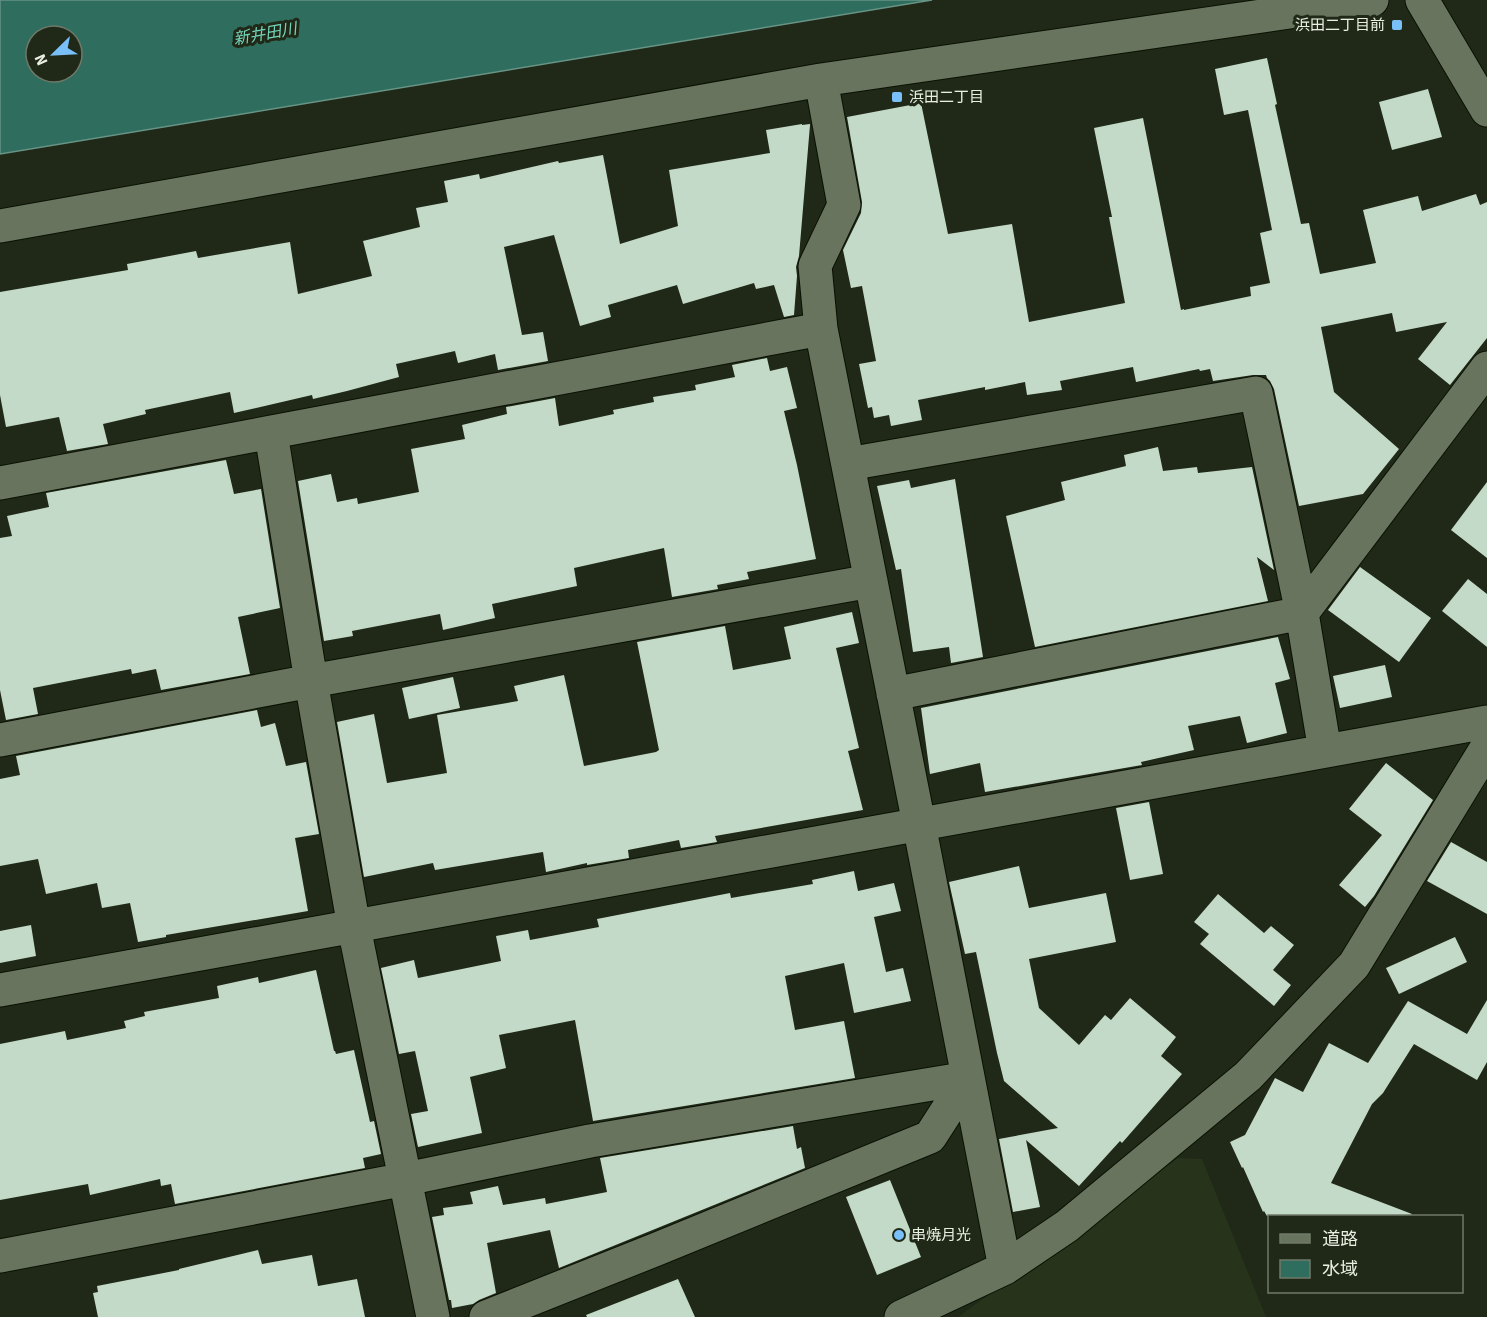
<svg xmlns="http://www.w3.org/2000/svg" width="1487" height="1317" viewBox="0 0 1487 1317" font-family="'Source Sans 3','Noto Sans JP',sans-serif">
<style>
.built{fill:#27331a}
.water{fill:#2f6d5e;stroke:#679486;stroke-width:1.5;fill-rule:evenodd}
.building{fill:#c3dac8}
.lines{fill:none;stroke-linecap:round;stroke-linejoin:round}
.minor-casing{stroke:#0a1103;stroke-width:35}
.minor{stroke:#69745f;stroke-width:33}
.poi-dot{fill:#79bff8;stroke:#202917;stroke-width:2}
.labels{text-anchor:middle;stroke-width:6;stroke-linejoin:round;paint-order:stroke}
.poi-label{font-size:15px;fill:#e9f0e3;stroke:#202917;text-anchor:start}
.water-label{font-size:16px;font-style:italic;fill:#75d6bd;stroke:#202917}
</style>
<rect width="100%" height="100%" fill="#202917"/>
<!-- built -->
<path class="built" d="M1178 1158 1202 1159 1266 1317H958Z"/>
<!-- water -->
<path class="water" d="M0 0H932L0 154ZM36 36H72V72H36Z"/>
<!-- building -->
<path class="building" d="M1267 58 1277 104 1275 105 1301 224 1309 223 1320 274 1376 263 1363 210 1418 196 1422 211 1476 194 1480 205 1487 202V338L1450 385 1418 359 1447 322 1396 332 1392 313 1321 327 1334 392 1399 449 1363 494 1299 506 1274 389 1270 381 1267 378 1266 375H1253L1213 381 1210 369 1200 371 1199 369 1136 382 1133 367 1060 381 1062 390 1027 395 1025 382 985 390V387L918 400 922 420 891 426 889 415 874 418 872 407 868 408 859 364 876 361 862 286 851 288 843 250 861 213 862 202 847 117 921 103 948 234 1012 224 1029 322 1125 303 1109 217H1112L1094 128 1143 118 1181 310 1184 309V310L1251 296 1250 287 1270 283 1260 233 1272 230 1248 110 1224 115 1215 69Z
M1428 89 1442 137 1392 150 1379 102Z
M802 124V125L810 124V125L799 256 796 267 797 276 794 315 784 317 774 285 756 289 754 283 683 304 677 285 608 305 611 317 580 326 554 235 504 247 522 335 543 332 548 361 498 370 495 354 458 363 455 351 396 364 399 377 347 391 313 399 312 395 234 413 230 392 145 410 146 414 103 424 108 444 67 451 59 417 6 427 0 395V292L128 270 127 264 196 251 198 258 290 242 298 294 372 276 363 241 420 227 416 208 448 202 444 181 479 174 480 179 558 161 559 163 603 155 620 244 678 226 669 170 770 153 766 130Z
M767 358 770 371 787 367 797 408 784 411 797 465 816 559 747 572 749 579 717 585 718 589 672 597 664 548 574 568 577 586 492 604 495 618 443 630 440 614 352 631 353 636 324 641 298 481 331 474 337 502 357 498 358 504 419 492 411 449 465 439 462 425 507 414 506 407 555 398 559 426 614 414 613 410 654 402 653 397 696 390 695 385 735 377 732 365Z
M1158 447 1163 471 1197 467 1198 473 1252 467 1274 570 1257 557 1268 601 1035 647 1006 516 1065 500 1061 482 1126 466 1124 455Z
M226 460 234 494 261 489 280 608 238 617 250 674 161 690 156 669 132 674 131 669 33 688 38 714 6 720 0 690V538L12 536 7 516 49 507 46 493Z
M955 479 983 657 951 663 949 647 913 652 901 569 896 570 877 486 909 480 911 488Z
M1487 482V558L1451 530Z
M1360 567 1431 618 1399 662 1328 610Z
M1468 579 1487 594V647L1442 611Z
M852 612 859 643 836 648 859 748 848 751 863 810 715 836 717 842 681 848 679 840 628 850 629 858 587 865V863L546 872 543 852 435 870 433 863 364 877 337 722 374 714 387 783 447 773 437 715 518 701 514 686 564 675 584 766 656 752 659 750 637 642 725 626 733 670 791 659 784 627Z
M1278 637 1290 679 1275 683 1287 733 1247 743 1240 716 1188 726 1194 750 1141 762 1142 765 985 792 980 763 930 774 921 708Z
M1385 665 1392 697 1340 708 1333 676Z
M453 677 460 708 409 719 402 688Z
M257 710 261 727 275 723 286 766 306 762 319 834 295 838 308 911 166 935V937L138 942 130 903 102 908 97 883 46 894 38 859 0 866V779L20 775 16 756Z
M1386 763 1433 800 1374 896 1365 907 1339 885 1382 835 1349 809Z
M1149 802 1163 874 1130 880 1116 808Z
M1451 842 1487 862V914L1427 881Z
M1019 866 1029 908 1106 893 1116 942 1029 959 1039 1008 1079 1045 1105 1015 1111 1020 1130 998 1176 1037 1161 1056 1182 1074 1122 1143 1120 1141 1079 1186 1026 1140 1040 1207 1013 1212 999 1139 1058 1128 1004 1081 997 1053 976 952 965 954 949 882Z
M854 871 858 891 894 883 901 911 874 917 886 972 903 968 911 1001 854 1013 844 963 785 976 795 1030 844 1021 855 1078 593 1121 575 1020 499 1035 506 1068 470 1077 482 1133 418 1147 411 1114 428 1111 415 1051 399 1054 381 968 414 960 418 978 501 961 496 936 528 930 530 940 599 927 597 919 730 893 731 898 813 884 812 880Z
M1218 894 1264 933 1271 926 1294 945 1273 970 1291 985 1274 1006 1200 944 1209 934 1194 922Z
M31 925 36 956 0 963V931Z
M1455 937 1467 962 1399 994 1386 968Z
M316 970 334 1051H335L336 1054 354 1050 370 1122 374 1121 381 1154 363 1158 365 1168 175 1204 171 1184 161 1186 160 1179 90 1195 88 1184 0 1200V1044L65 1031 67 1040 126 1028 124 1021 145 1016 144 1012 219 998 217 986 258 977 259 983Z
M1487 1000V1062L1477 1080 1414 1044 1383 1093 1372 1104 1331 1183 1412 1214 1411 1216H1267L1264 1211 1263 1212 1243 1167 1242 1168 1230 1142 1245 1135 1275 1078 1303 1092 1329 1043 1368 1063 1408 1001 1467 1034Z
M793 1126 797 1149 801 1147 805 1168 559 1268 550 1230 487 1243 496 1293 479 1300 473 1304 452 1308 451 1300H449L432 1217 444 1215 443 1208 473 1204 470 1192 498 1186 503 1205 545 1198 546 1204 607 1192 600 1158Z
M890 1180 921 1257 877 1275 846 1197Z
M258 1250 262 1264 312 1255 318 1286 357 1279 365 1317H98L93 1293 98 1292 97 1286 179 1270V1269Z
M678 1279 695 1317H587L586 1315Z"/>
<g class="lines">
<!-- minor casing -->
<g class="minor-casing">
<path id="minor" d="M1422 0 1487 110
M821 80 844 205 815 266 821 329 919 824 1005 1268
M0 226 821 80 1372 0
M271 433 311 681 354 927 433 1317
M848 464 1256 393 1302 613 1325 751
M0 483 821 329
M893 694 1302 613 1487 368
M0 740 311 681 871 581
M0 990 1487 722
M0 1256 406 1179 590 1141 968 1078 930 1137 657 1249 486 1317
M901 1317 1005 1268 1067 1226 1248 1076 1354 965 1487 747"/>
</g>
<!-- minor -->
<use href="#minor" class="minor"/>
</g>
<!-- markers -->
<g class="poi-dot">
<rect x="1391" y="19" width="12" height="12" rx="3"/>
<rect x="891" y="91" width="12" height="12" rx="3"/>
<circle cx="899" cy="1235" r="6"/>
</g>
<g class="labels">
<!-- poi labels -->
<g class="poi-label">
<text x="1385" y="30" text-anchor="end">浜田二丁目前</text>
<text x="909" y="102">浜田二丁目</text>
<text x="911" y="1240">串焼月光</text>
</g>
<!-- water labels -->
<g class="water-label">
<text transform="translate(265 33) rotate(-10)" y="6">新井田川</text>
</g>
</g>
<!-- legend -->
<rect x="1268" y="1215" width="195" height="78" fill="#202917" stroke="#707969" stroke-width="1.5"/>
<rect x="1280" y="1234" width="30" height="9" fill="#69745f" stroke="#707969" stroke-width="1.5"/>
<text x="1322" y="1245" font-size="18" fill="#e9f0e3">道路</text>
<rect x="1280" y="1260" width="30" height="18" fill="#2f6d5e" stroke="#707969" stroke-width="1.5"/>
<text x="1322" y="1275" font-size="18" fill="#e9f0e3">水域</text>
<!-- north arrow -->
<g transform="translate(54 54) rotate(246)"><circle r="28" fill="#202917" stroke="#707969" stroke-width="1.5"/>
<path d="M0-4.5L10 22L0 15L-10 22Z" fill="#79bff8"/>
<text y="-9" font-size="16" font-weight="bold" text-anchor="middle" fill="#e9f0e3">N</text>
</g>
</svg>
